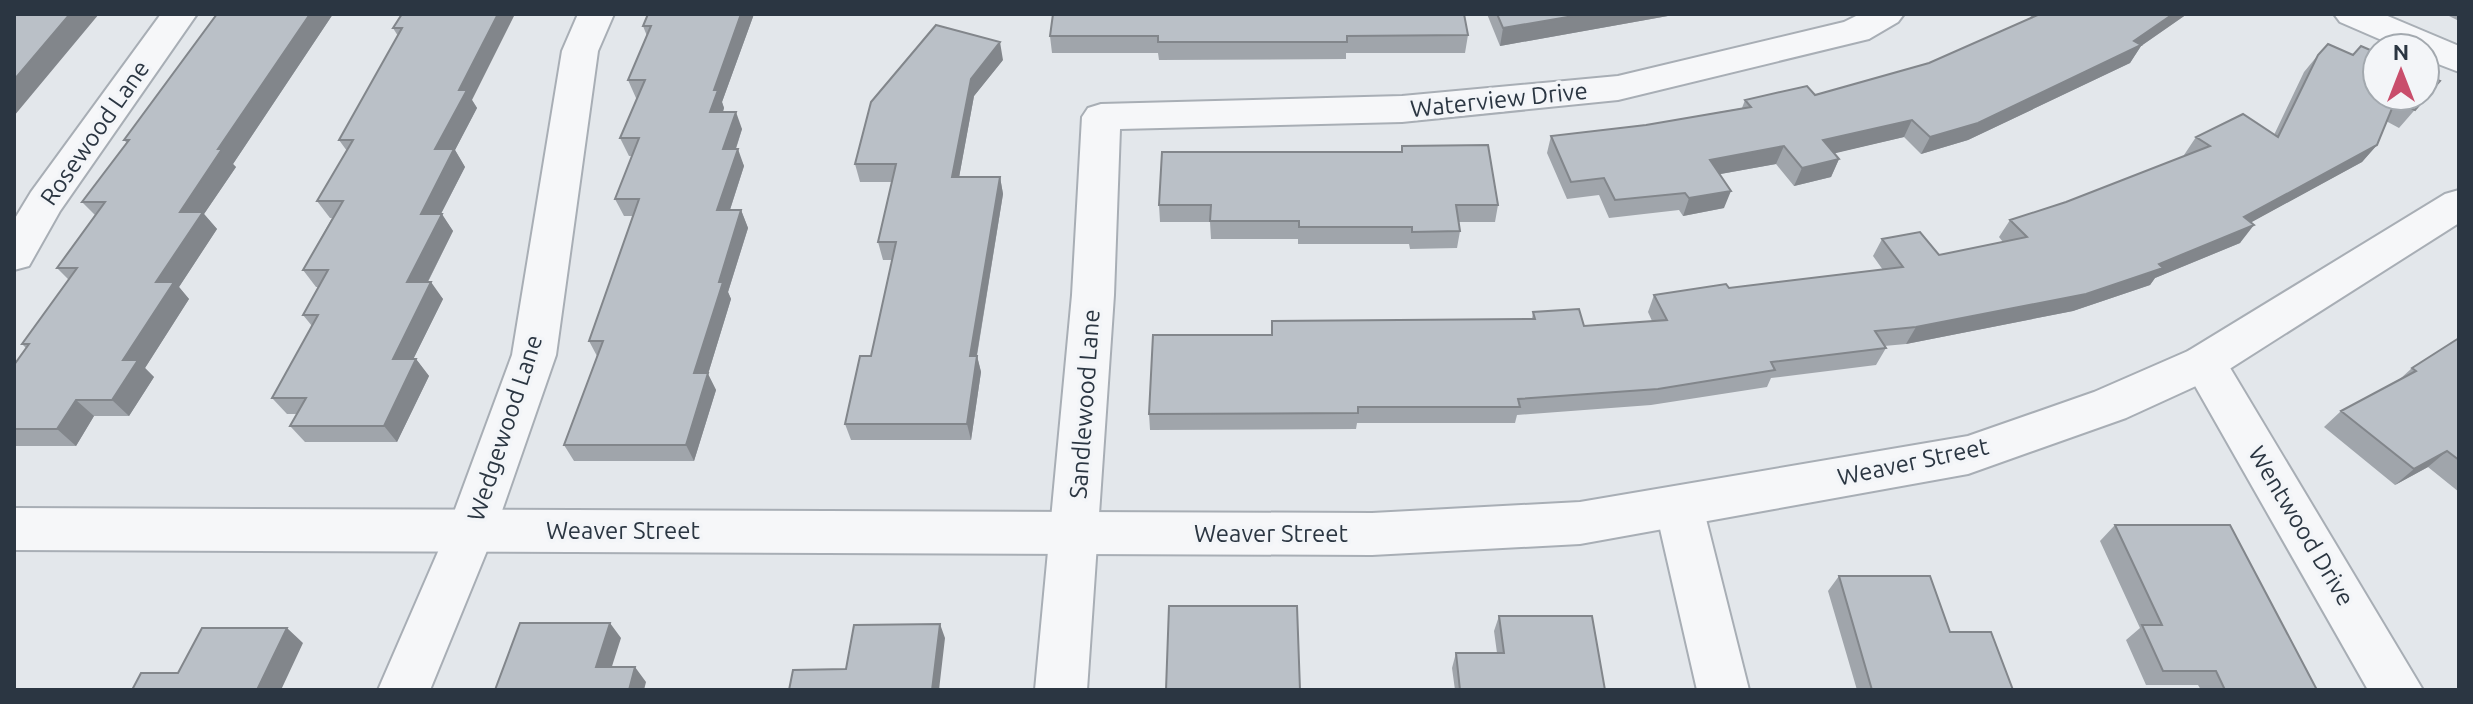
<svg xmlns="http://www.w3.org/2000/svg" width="2473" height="704" viewBox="0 0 2473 704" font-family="Ubuntu,sans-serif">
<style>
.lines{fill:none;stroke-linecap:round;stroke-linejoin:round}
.minor-casing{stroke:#a8aeb5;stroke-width:4}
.tertiary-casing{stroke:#a8aeb5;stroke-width:4}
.minor{fill:#f6f7f9;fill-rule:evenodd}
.tertiary{fill:#f6f7f9;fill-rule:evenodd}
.wall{fill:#a0a5ab}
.shaded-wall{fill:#82868b}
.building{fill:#bac0c7;stroke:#82868b;stroke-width:2}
.labels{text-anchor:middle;stroke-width:7;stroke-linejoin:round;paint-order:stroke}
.street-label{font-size:24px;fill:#2b3642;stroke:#f3f5f8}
</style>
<rect width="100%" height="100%" fill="#e3e7eb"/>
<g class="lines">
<!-- minor casing -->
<g class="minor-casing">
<path id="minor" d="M161 14H197L60 211 29 266 14 270V220L31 192Z
M578 14H614L598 51 556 355 495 531 430 690H378L447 531 512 355 562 51Z
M1860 14H1904L1898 22 1869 39 1618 100 1402 122 1120 129 1114 295 1087 690H1035L1072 295 1082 117 1088 108 1101 104 1402 96 1618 76 1844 22Z
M2204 346 2220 351 2423 690H2368L2182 363 2188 351Z
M1679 487 1696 493 1703 507 1749 690H1697L1655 507 1662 493Z"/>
</g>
<!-- tertiary casing -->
<g class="tertiary-casing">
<path id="tertiary" d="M2334 14H2383L2459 46V72L2425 59V48H2400L2340 22Z
M2459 190V223L2220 375 2126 418 1968 474 1580 544 1372 555 14 550V508L1372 513 1580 502 1968 436 2094 392 2188 351 2445 194Z"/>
</g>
<!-- minor -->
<use href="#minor" class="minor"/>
<!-- tertiary -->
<use href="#tertiary" class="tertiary"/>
</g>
<!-- wall -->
<path class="wall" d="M217 14H333L233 164 236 167 204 214 217 229 179 287 189 299 145 368 154 377 129 416H94L76 446H14V365L26 348 22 344 69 280 57 268 95 215 82 202 127 143 124 140Z
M402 14 472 100 477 108 455 150 465 167 441 214 453 231 428 282 443 299 413 359H416L429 376 397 442H305L290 426 297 414H287L272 398 312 326 303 315 318 287H316L303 270 332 218H330L317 201 347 151 339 140 398 36 393 28Z
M648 14H754L722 102 724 108 723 112 742 129 736 149 744 166 730 210H741L748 228 728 292 731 299 708 374 716 390 694 461H574L564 445 597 356 589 341 633 216H624L615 199 632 156H629L620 138 637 98H636L628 80 647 36 643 26Z
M1487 14H1679L1500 46Z
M2032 14H2187L2141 46 2130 63 1968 140 1921 154 1904 137 1834 153 1839 159 1831 177 1794 186 1776 164 1720 174 1724 208 1683 216 1679 210 1609 218 1599 195 1567 199 1547 153 1551 136 1646 125 1742 108 1745 100 1815 95 1929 63 2030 18Z
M2445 14H2459V21Z
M1468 35 1465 53H1346V59L1159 60 1158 53H1052L1050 36Z
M2318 55H2353L2440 81 2399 128 2386 121 2377 145 2362 162 2251 222 2240 243 2155 278 2150 285 2073 311 1906 344 1884 346 1886 348 1876 365 1771 378 1767 387 1651 405 1517 415 1515 423H1357L1356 429 1150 430 1149 414 1271 335 1272 321 1532 319 1533 312 1584 326 1652 321 1648 312 1654 295 1729 288 1883 270 1873 256 1882 239 1939 255 2003 242 1999 237 2010 220 2066 202 2185 156 2184 155 2196 137 2274 135 2304 72Z
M1003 60 974 96 959 177H1000L1003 194 977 356 981 372 971 440H851L845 424 871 356 892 260H883L878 242 892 182H860L855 164Z
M1402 146 1498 205 1495 222H1459L1460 231 1457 248 1410 249 1409 244H1298V239H1211L1210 222H1160L1159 205 1401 152Z
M2459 338V492L2428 467 2395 485 2324 427 2341 411 2400 379 2412 368Z
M2115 525 2317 690H2201L2198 685H2146L2126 640 2140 628 2100 541Z
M1839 576 1950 632 2013 690H1857L1828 591Z
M1499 616 1605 690H1455L1452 668 1456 653H1497L1494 631Z"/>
<!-- shaded-wall -->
<path class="shaded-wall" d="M70 14H99L14 116V80Z
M310 14H333L233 164 236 167 204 214 217 229 179 287 189 299 145 368 154 377 129 416 112 400 123 360 156 282 180 212 218 149Z
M498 14H515L472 100 477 108 455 150 465 167 432 231 421 214 435 149 459 90Z
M741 14H754L722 102 724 108 717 129 710 112 714 90Z
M1585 14H1679L1500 46 1503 28Z
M2173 14H2187L2141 46 2130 63 1968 140 1921 154 1930 137 2134 41Z
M1000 42 1003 60 974 96 956 194 952 177 971 79Z
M736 112 742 129 730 166 723 149Z
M1912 120 1904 137 1815 158 1823 140Z
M2377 145 2362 162 2230 234 2244 217Z
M1784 146 1776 164 1704 177 1710 160Z
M738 149 744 166 724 228 717 210Z
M1839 159 1831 177 1794 186 1802 168Z
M1000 177 1003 194 974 372 970 356Z
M1731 191 1724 208 1683 216 1689 198Z
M741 210 748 228 728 292 731 299 708 374 716 390 694 461 686 445 694 373 719 282Z
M442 214 453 231 419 299 407 282Z
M2254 225 2240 243 2155 278 2150 285 2073 311 1906 344 1916 327 2159 264Z
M431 282 443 299 405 376 393 359Z
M977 356 981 372 971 440 967 424Z
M416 359 429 376 397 442 384 426Z
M76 400 94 416 76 446 57 429Z
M2447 451 2428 467 2395 485 2414 469Z
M610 623 621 638 607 682 596 667Z
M940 624 945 638 939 690H932Z
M287 628 303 643 281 690H257Z
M635 667 646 682 644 690H629Z"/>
<!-- building -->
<path class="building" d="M14 14H70L14 80Z
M217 14H310L218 149H222L180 212H203L156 282H174L123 360H138L112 400H76L57 429H14V365L29 344H22L77 268H57L105 202H82L129 140H124Z
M402 14H498L459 90H467L435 149H454L421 214H442L407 282H431L393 359H416L384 426H290L306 398H272L318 315H303L328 270H303L343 201H317L353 140H339L402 28H393Z
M648 14H741L714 90H718L710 112H736L723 149H738L717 210H741L719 282H723L694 373H708L686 445H564L603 341H589L639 199H615L639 138H620L645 80H628L651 26H643Z
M1053 14H1464L1468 35 1347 36V42H1158V36H1050Z
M1497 14H1585L1503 28Z
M2040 14H2173L2134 41 2141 45 1978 123 1930 137 1912 120 1823 140 1839 159 1802 168 1784 146 1710 160 1731 191 1689 198 1685 193 1615 200 1604 178 1571 182 1551 136 1646 125 1751 107 1745 100 1807 86 1815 95 1929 63Z
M936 25 1000 42 971 79 952 177H1000L970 356H977L967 424H845L860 356H871L896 242H878L896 164H855L871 102Z
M2328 44 2353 55 2361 46 2377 53V96H2425V75L2440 81 2415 110 2395 101 2377 145 2244 217 2254 225 2159 264 2163 268 2086 294 1916 327 1875 331 1886 348 1771 362 1775 370 1658 389 1518 399 1520 407H1358V413L1149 414 1153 335H1272V321L1535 319 1533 312 1579 309 1584 326 1667 320 1654 295 1726 284 1729 288 1903 267 1882 239 1920 232 1939 255 2027 237 2010 220 2066 202 2210 146 2196 137 2243 114 2278 137 2318 55Z
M1488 145 1498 205H1456L1460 231 1412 232V227H1299V221H1210L1211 205H1159L1162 152H1402V146Z
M2459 338V460L2447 451 2414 469 2341 411 2416 371 2412 368Z
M2115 525H2230L2317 690H2225L2216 671H2163L2142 625H2162Z
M1839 576H1930L1950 632H1991L2013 690H1872Z
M1169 606H1297L1300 690H1166Z
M1499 616H1592L1605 690H1460L1456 653H1504Z
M520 623H610L596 667H635L629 690H495Z
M940 624 932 690H789L793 670 846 669 854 625Z
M202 628H287L257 690H132L141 673H178Z"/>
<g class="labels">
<!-- street labels -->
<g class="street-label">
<text transform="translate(1499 100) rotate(-6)" y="8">Waterview Drive</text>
<text transform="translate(95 133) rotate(-55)" y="8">Rosewood Lane</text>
<text transform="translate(1085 404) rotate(-86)" y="8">Sandlewood Lane</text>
<text transform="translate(505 428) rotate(-72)" y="8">Wedgewood Lane</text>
<text transform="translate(1913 462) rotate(-12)" y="8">Weaver Street</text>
<text transform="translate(2301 526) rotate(59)" y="8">Wentwood Drive</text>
<text x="623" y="539">Weaver Street</text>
<text x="1271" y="542">Weaver Street</text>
</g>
</g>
<!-- border -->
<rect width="2473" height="704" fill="none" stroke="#2b3642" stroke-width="32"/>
<!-- north arrow -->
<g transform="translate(2401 72)"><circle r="38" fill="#f3f5f8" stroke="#a3a9af" stroke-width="2"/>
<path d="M0-6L14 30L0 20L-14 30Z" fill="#c94e6c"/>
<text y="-12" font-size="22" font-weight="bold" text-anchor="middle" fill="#2b3642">N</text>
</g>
</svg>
